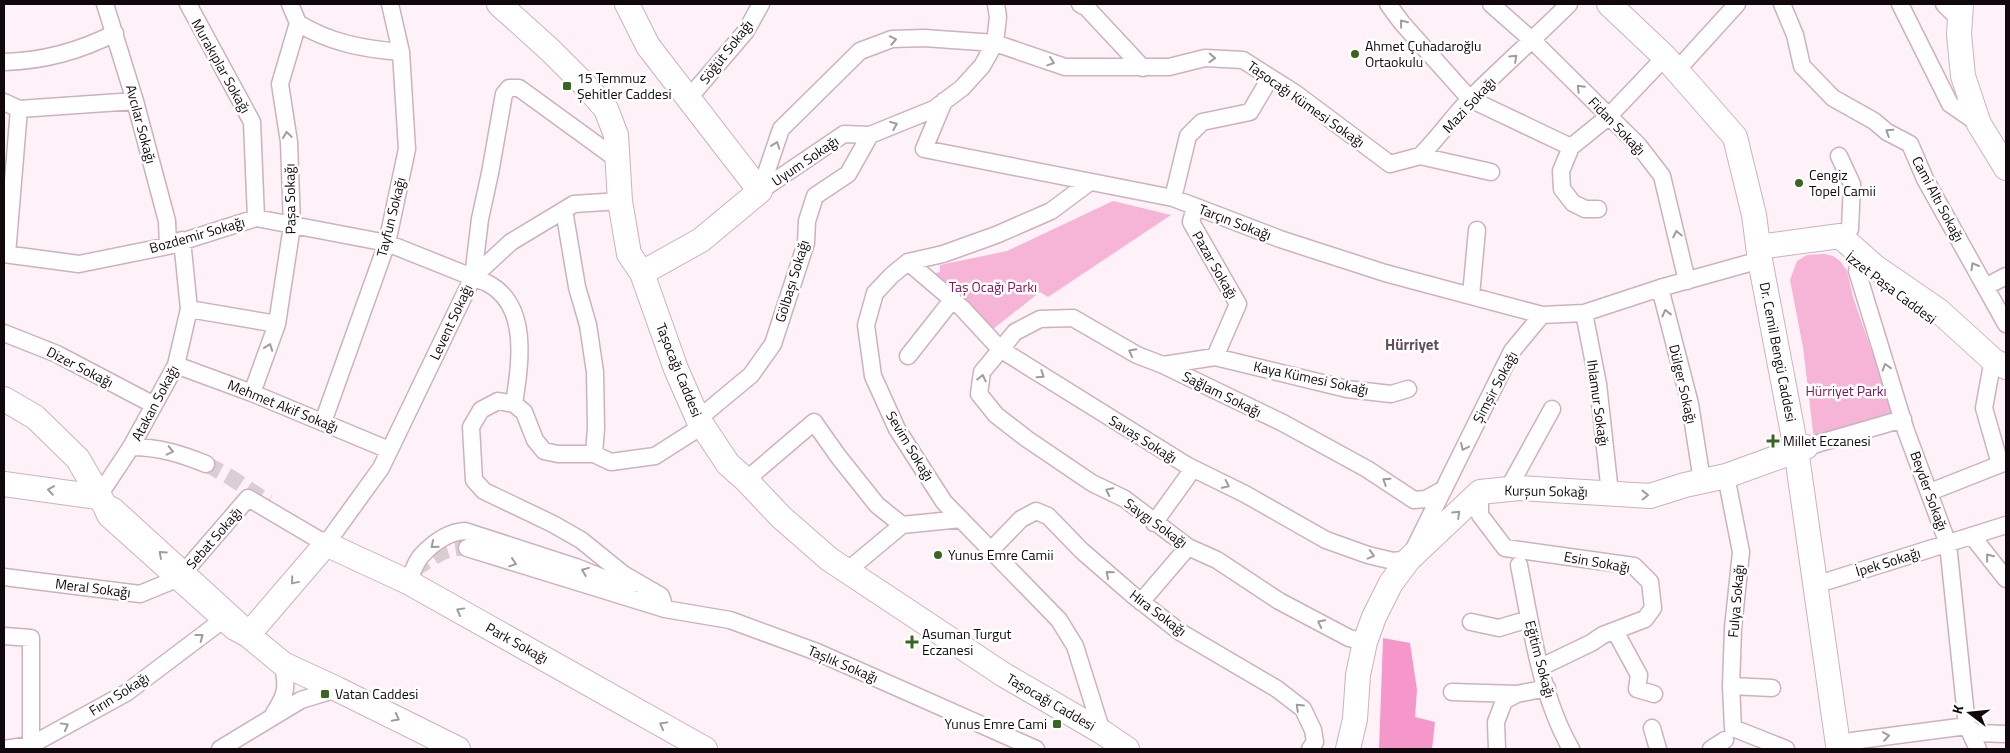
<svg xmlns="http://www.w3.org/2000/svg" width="2010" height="753" viewBox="0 0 2010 753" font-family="'Titillium Web',sans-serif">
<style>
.green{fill:#f6b4d6}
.forest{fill:#f697cb}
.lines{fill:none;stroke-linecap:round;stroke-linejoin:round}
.street-tunnel{stroke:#daced4;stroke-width:16;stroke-dasharray:16 8;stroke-linecap:butt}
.street-casing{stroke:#cdb1bf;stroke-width:19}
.secondary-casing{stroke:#cdb1bf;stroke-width:26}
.street{stroke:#fff;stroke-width:16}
.secondary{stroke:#fff;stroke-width:24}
.oneway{stroke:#a09c9e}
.poi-dot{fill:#396522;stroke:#fff;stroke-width:2}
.labels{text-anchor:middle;stroke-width:5;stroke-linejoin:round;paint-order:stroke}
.poi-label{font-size:14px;fill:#11080d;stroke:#fff;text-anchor:start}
.street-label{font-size:14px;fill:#11080d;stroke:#fff}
.park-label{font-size:14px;fill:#83145d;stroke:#fff}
.neighbourhood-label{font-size:15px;font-weight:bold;fill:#654d59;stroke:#fff}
</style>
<rect width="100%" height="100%" fill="#fef1f7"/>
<!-- green -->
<path class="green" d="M1113 201 1171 215 1048 297 1040 292 993 329 928 275 940 272V265L1007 251Z
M1824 254 1833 256 1840 261 1847 271 1853 297 1895 419 1814 440 1803 347 1790 280 1797 261 1807 255Z"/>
<!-- forest -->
<path class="forest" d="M1383 638 1410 643 1417 690 1415 717 1435 722 1432 749H1379Z"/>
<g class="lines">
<!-- street-tunnel -->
<path class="street-tunnel" d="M206 464 230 477 268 502
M413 570C431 560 443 546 467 548"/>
<!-- street casing -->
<g class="street-casing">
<path id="street" d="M105 4 135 101 167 221 168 246
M188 4 252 122 256 218
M1080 4 1087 8 1143 68
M1388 4 1402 23 1470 99 1571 147
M1491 4 1533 41 1639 146 1662 176 1687 281
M1782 4 1795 35 1802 66 1833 98 1874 121 1887 132 1910 144 1925 179 2006 324
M1900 4 1950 104 1979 124
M1944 4 1960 20
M298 23C330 43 364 49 401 52
M4 62C44 61 80 51 115 33
M1677 70 1737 4
M688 99 746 31 761 4
M944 101 924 149 1173 198 1280 239 1385 273 1542 315 1584 313 1660 288 1760 260
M4 102 19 109
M1420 156C1439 137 1453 116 1471 98 1503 66 1537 36 1569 4
M1839 156 1852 184 1850 229 1840 236
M1090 182 1051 211 996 235 943 254 908 262 892 275 875 293 866 325 873 376 897 429 944 502 1059 620 1075 646 1102 732
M760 191 781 129 860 51 892 39 924 38 995 43 1065 67H1169L1205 58 1243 60 1295 93 1390 164 1420 156 1491 172
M760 191 844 134 870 135 934 109 962 88 982 66 995 43 998 17 996 4
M1173 198 1188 136 1202 122 1250 112 1270 78
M1598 209H1585L1573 203 1562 189 1561 171 1571 147 1608 117 1665 57
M564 210 577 287 588 325 595 372 596 428 594 454
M4 254 79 264 168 246 256 218 387 243 487 283C530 305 520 364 514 404
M7 254 19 109 135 101
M908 262 962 308 1000 349 1188 466 1245 494 1326 540 1368 555 1393 561 1409 559 1512 351 1542 315
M1859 264 1857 271 1906 431 1948 544 1967 726 1978 749
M473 277 511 242 574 204 620 201
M1987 286 2006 276
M1660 288 1690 404 1702 481
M1471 295 1477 230
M189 309 277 324
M1584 313 1598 384 1610 493
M4 333 57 354 154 405
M908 356 953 299
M1215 357 1347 389 1391 394 1408 389
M176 365 252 393 389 450
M1163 365 1215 357 1238 304 1191 222 1195 207
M1991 370 1984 408 2000 464
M252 393 277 324 292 226 289 142 280 84 298 23 290 4
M698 419 751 375 773 344 806 243 807 221 815 196 848 174 870 135
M323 422 387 243 407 149 401 52 390 4
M131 447C159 447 181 454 206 464
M1806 447 1903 419
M1726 476 1741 552 1733 628 1731 686 1733 728 1786 749
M746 480 814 422 838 456 877 505 902 525
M1508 489 1552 409
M1480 492V515L1505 548 1634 566 1650 582 1653 608 1645 619 1603 635 1591 643 1541 667
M1930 492 2006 462
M98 497 131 447 176 365 189 309 182 240
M1154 523 1193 469
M902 525 961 519
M1972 536 2006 579
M467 548 665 609 730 620 817 652 1036 749
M992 549 1021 519 1036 511 1048 516 1082 551 1134 596 1180 632 1277 689 1303 709 1313 730 1315 742 1310 749
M1519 565C1531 626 1540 694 1571 749
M847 571 902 525
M4 577 140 594 179 578 248 498 326 544 381 468 473 277 480 219 490 173 504 94 509 88H519L618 160
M1828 581 2006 525
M408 582C412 574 415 563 421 556 432 544 448 532 465 531L576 567 628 588
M1141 602 1188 547
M665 609 661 596 623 574 581 540 553 524 484 491 474 480 471 427 481 410 498 401 514 404 524 412 535 440 544 451 558 454H594L611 462 655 456 702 426
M1471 622 1499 628 1529 619
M1615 631 1639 675 1637 689 1654 694
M4 636 31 638V745
M1365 642 1349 638 1279 601 1217 560 1188 547 1125 499 1092 483 1027 439 996 415 979 394 982 372 1015 332 1040 319 1073 318 1137 355 1163 365 1283 423 1367 469 1414 500 1426 499 1444 489
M1731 686 1772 688
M1452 692 1517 694
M274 713C287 694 287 687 283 664
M1652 728 1658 749
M4 749 31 745 126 693 224 619
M220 749 301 700 337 689
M1497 749 1496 722 1504 701 1517 694 1547 688
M1711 749 1725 740
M1835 749 1838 745 1852 741 1967 726 1976 733 2006 734"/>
</g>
<!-- secondary casing -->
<g class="secondary-casing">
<path id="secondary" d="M499 4 550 50 585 85 606 109 616 135 620 201 629 254 642 273 676 369 698 419 728 464 746 480 781 517 829 559 1004 675 1102 732 1127 749
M627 4 648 46 760 191 701 240 642 273
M1609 4 1665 57 1735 137 1754 215 1760 260 1796 449 1838 745 1841 749
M1961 4 1959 34 1963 76 1979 124 2006 168
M1758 247 1840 236 1875 267 1939 311 1994 361 2006 367
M4 399 35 417 78 459 105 506
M4 484 98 497
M248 635 235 628 109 515 105 506 113 510 239 625 248 635 283 664 337 689 458 749
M248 635 326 544 408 582 705 749
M1348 749 1355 719 1358 675 1365 642 1374 617 1391 583 1409 559 1480 492 1519 488 1650 496 1685 485 1726 476 1806 447"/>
</g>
<!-- street -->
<use href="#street" class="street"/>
<!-- secondary -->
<use href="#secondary" class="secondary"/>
</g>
<!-- one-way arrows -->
<defs><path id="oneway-chevron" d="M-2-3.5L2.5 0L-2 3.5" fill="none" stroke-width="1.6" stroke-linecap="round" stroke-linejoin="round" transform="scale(1.25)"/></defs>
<g class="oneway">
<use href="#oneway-chevron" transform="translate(1403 23) rotate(-129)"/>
<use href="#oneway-chevron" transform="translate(893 40) rotate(-11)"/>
<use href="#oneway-chevron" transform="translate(1212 58) rotate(2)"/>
<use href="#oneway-chevron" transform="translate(1514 58) rotate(-43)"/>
<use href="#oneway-chevron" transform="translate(1051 62) rotate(19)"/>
<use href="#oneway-chevron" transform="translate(1580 88) rotate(-135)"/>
<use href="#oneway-chevron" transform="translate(894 125) rotate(-22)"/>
<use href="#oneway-chevron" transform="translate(1889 132) rotate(-147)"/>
<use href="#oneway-chevron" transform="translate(287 135) rotate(-98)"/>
<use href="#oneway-chevron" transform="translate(776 145) rotate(-71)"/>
<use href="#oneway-chevron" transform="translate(1677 234) rotate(-102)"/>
<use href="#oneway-chevron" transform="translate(1974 266) rotate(-120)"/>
<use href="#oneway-chevron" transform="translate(1666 313) rotate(-104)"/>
<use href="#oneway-chevron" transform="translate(269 347) rotate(-70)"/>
<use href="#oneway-chevron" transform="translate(1132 352) rotate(-152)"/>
<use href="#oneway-chevron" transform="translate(1886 367) rotate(-107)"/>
<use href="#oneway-chevron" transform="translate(1041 375) rotate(33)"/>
<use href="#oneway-chevron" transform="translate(982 378) rotate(-77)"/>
<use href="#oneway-chevron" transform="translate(1464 447) rotate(115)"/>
<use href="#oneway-chevron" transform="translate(170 451) rotate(13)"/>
<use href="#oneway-chevron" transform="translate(1386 481) rotate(-147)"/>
<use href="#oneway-chevron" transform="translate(1226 485) rotate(26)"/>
<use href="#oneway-chevron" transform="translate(51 490) rotate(-172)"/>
<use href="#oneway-chevron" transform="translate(1109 491) rotate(-154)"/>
<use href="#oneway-chevron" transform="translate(1645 495) rotate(-1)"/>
<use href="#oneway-chevron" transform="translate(1457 514) rotate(-43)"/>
<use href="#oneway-chevron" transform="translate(434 545) rotate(140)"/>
<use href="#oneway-chevron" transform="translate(162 554) rotate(-138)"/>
<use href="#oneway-chevron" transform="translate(1371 555) rotate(15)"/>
<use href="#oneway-chevron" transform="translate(1989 557) rotate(-128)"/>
<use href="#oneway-chevron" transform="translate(513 563) rotate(18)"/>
<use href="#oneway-chevron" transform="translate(585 571) rotate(-158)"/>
<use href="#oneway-chevron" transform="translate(1109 574) rotate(-139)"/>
<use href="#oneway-chevron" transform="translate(294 581) rotate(130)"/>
<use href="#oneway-chevron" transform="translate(460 611) rotate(-151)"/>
<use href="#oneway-chevron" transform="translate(1321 623) rotate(-153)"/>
<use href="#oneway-chevron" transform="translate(200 637) rotate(-37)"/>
<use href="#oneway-chevron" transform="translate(1299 707) rotate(-136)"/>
<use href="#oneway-chevron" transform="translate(396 718) rotate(27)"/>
<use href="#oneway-chevron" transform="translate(663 725) rotate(-151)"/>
<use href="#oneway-chevron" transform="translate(65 726) rotate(-29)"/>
<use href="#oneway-chevron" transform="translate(1886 736) rotate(-8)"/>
</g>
<!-- markers -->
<g class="poi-dot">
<circle cx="1355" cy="54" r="5"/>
<rect x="562" y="81" width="10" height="10" rx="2.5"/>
<circle cx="1799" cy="183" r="5"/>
<path d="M1770.5 433.5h5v5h5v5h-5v5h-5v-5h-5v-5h5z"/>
<circle cx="938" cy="555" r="5"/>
<path d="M909.5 634.5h5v5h5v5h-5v5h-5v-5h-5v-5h5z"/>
<rect x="320" y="689" width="10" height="10" rx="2.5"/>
<rect x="1052" y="719" width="10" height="10" rx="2.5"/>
</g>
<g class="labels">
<!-- poi labels -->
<g class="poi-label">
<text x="1365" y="51">Ahmet Çuhadaroğlu<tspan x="1365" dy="16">Ortaokulu</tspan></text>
<text x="577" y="83">15 Temmuz<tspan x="577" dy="16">Şehitler Caddesi</tspan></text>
<text x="1809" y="180">Cengiz<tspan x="1809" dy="16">Topel Camii</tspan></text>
<text x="1783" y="446">Millet Eczanesi</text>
<text x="948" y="560">Yunus Emre Camii</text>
<text x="922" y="639">Asuman Turgut<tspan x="922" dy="16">Eczanesi</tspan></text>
<text x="335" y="699">Vatan Caddesi</text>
<text x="1047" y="729" text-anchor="end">Yunus Emre Cami</text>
</g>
<!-- street labels -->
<g class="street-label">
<text transform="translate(726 52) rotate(-52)" y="5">Söğüt Sokağı</text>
<text transform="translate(221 66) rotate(61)" y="5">Murakıplar Sokağı</text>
<text transform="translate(1306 104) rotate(35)" y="5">Taşocağı Kümesi Sokağı</text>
<text transform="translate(1469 105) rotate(-47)" y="5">Mazi Sokağı</text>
<text transform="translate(141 124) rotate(75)" y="5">Avcılar Sokağı</text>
<text transform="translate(1617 126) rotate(46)" y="5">Fidan Sokağı</text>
<text transform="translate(805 161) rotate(-34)" y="5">Uyum Sokağı</text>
<text transform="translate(290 199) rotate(-91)" y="5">Paşa Sokağı</text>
<text transform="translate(1938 199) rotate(62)" y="5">Cami Altı Sokağı</text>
<text transform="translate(391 217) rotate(-76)" y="5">Tayfun Sokağı</text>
<text transform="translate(1235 222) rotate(21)" y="5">Tarçın Sokağı</text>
<text transform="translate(197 235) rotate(-16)" y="5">Bozdemir Sokağı</text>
<text transform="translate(1215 265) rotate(60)" y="5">Pazar Sokağı</text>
<text transform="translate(792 281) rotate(-73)" y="5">Gölbaşı Sokağı</text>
<text transform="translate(1891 288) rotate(37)" y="5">İzzet Paşa Caddesi</text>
<text transform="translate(451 322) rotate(-65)" y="5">Levent Sokağı</text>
<text transform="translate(1778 352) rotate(79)" y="5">Dr. Cemil Bengü Caddesi</text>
<text transform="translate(80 367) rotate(27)" y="5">Dizer Sokağı</text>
<text transform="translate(679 370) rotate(68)" y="5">Taşocağı Caddesi</text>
<text transform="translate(1311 378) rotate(12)" y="5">Kaya Kümesi Sokağı</text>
<text transform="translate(1683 384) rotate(77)" y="5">Dülger Sokağı</text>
<text transform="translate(1495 387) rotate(-62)" y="5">Şimşir Sokağı</text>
<text transform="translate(1222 394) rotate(26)" y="5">Sağlam Sokağı</text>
<text transform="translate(155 403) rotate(-62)" y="5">Atakan Sokağı</text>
<text transform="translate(1598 403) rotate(82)" y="5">Ihlamur Sokağı</text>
<text transform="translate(283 406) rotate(22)" y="5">Mehmet Akif Sokağı</text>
<text transform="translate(1143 439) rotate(32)" y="5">Savaş Sokağı</text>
<text transform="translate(910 446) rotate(59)" y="5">Sevim Sokağı</text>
<text transform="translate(1546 491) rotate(1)" y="5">Kurşun Sokağı</text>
<text transform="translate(1929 491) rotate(70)" y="5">Beyder Sokağı</text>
<text transform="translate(1156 523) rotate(36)" y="5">Saygı Sokağı</text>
<text transform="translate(214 538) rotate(-49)" y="5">Sebat Sokağı</text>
<text transform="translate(1597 562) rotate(10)" y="5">Esin Sokağı</text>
<text transform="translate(1888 562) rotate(-17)" y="5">İpek Sokağı</text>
<text transform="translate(93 588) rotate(7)" y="5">Meral Sokağı</text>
<text transform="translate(1736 601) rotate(-85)" y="5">Fulya Sokağı</text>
<text transform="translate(1158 613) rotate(37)" y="5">Hira Sokağı</text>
<text transform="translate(517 643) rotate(29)" y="5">Park Sokağı</text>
<text transform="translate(1540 659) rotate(75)" y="5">Eğitim Sokağı</text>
<text transform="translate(843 664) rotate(23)" y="5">Taşlık Sokağı</text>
<text transform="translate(119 694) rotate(-32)" y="5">Fırın Sokağı</text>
<text transform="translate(1051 702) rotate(30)" y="5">Taşocağı Caddesi</text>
</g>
<!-- park labels -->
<g class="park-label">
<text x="993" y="292">Taş Ocağı Parkı</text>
<text x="1846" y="396">Hürriyet Parkı</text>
</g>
<!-- neighbourhood labels -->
<g class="neighbourhood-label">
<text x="1412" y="350">Hürriyet</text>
</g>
</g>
<!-- border -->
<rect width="2010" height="753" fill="none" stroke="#11080d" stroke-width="10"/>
<!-- north arrow -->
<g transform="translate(1970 713) rotate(286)" stroke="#ffffff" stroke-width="4" paint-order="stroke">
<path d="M0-4L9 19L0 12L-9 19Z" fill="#11080d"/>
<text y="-8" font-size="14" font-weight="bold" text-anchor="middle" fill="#11080d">K</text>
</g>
</svg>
